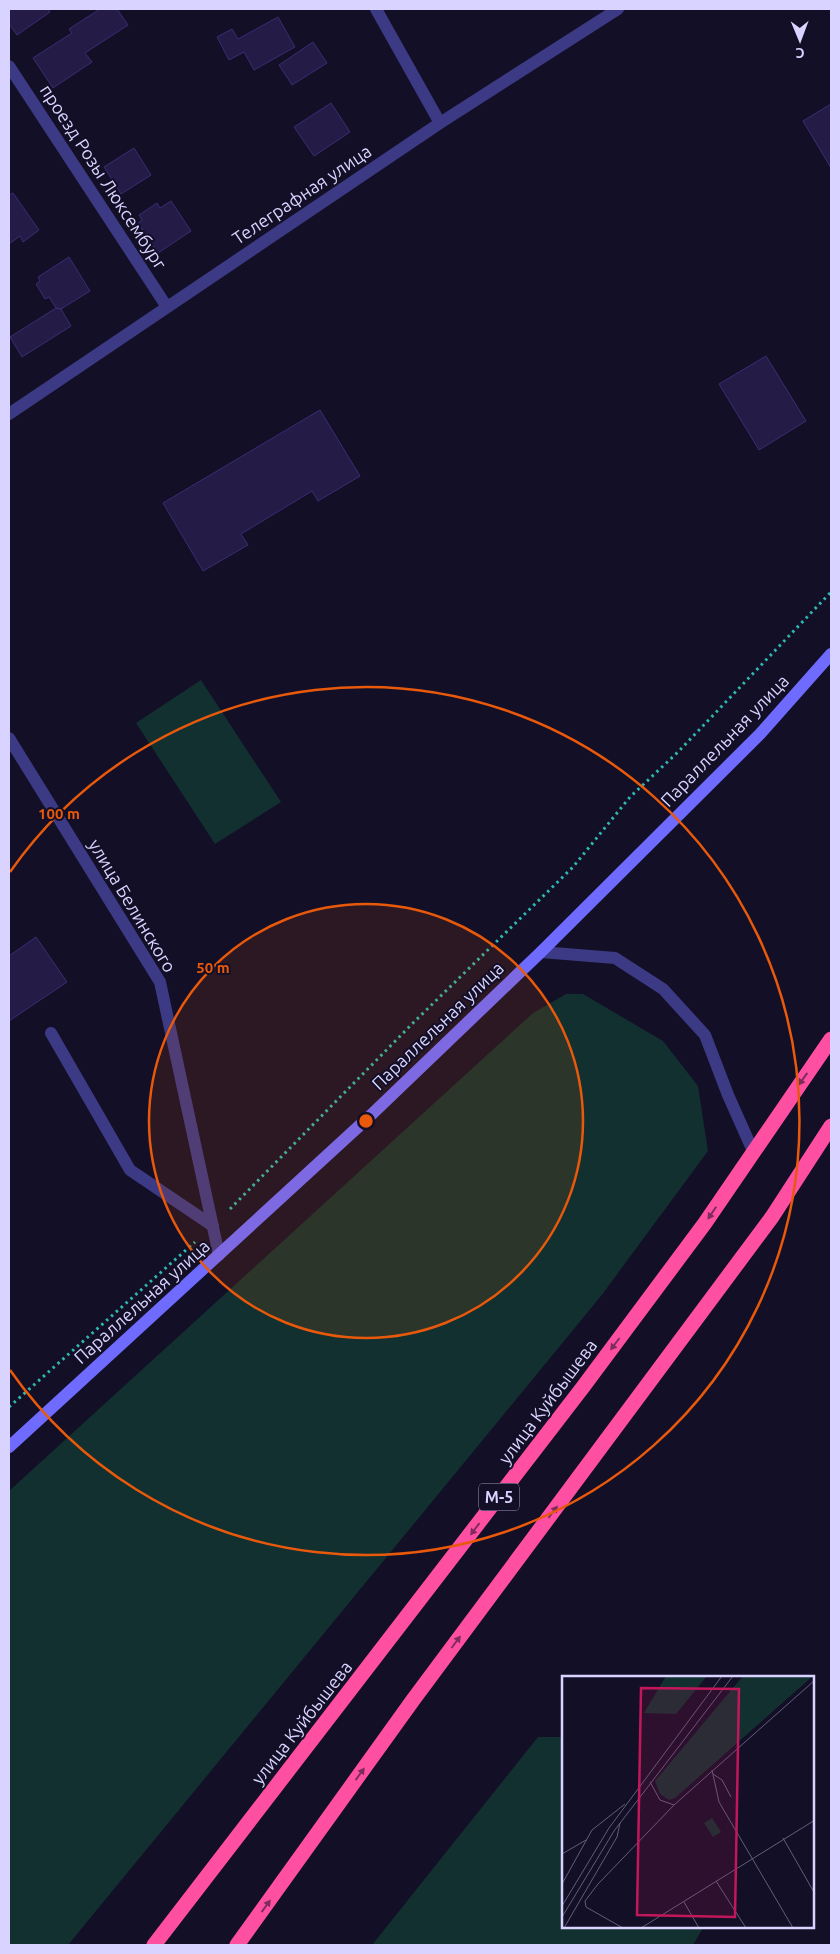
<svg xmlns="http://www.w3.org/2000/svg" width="840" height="1954" viewBox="0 0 840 1954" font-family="Ubuntu,sans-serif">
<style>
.green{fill:#12302f}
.building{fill:#241b47;stroke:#3b2d73}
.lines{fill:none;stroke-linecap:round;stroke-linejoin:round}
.path{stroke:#2fb8b0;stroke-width:3;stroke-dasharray:2.5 4;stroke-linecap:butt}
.lane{stroke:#3d3a85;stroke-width:12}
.street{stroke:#3d3a85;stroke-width:12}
.secondary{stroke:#6f6bff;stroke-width:12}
.highway{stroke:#ff4fa3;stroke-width:15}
.oneway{fill:#7d2c5e}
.ring{fill:none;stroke:#e8590c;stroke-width:2.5}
.labels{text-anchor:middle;stroke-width:4;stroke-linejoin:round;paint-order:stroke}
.shield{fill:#130f26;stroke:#9e99be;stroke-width:1}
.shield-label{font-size:16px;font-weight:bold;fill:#d9d4ff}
.street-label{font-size:18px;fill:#d9d4ff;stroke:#130f26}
.inset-road{fill:none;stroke:#625e7d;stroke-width:1}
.view{fill:#c2185b;fill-opacity:0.15;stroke:#c2185b;stroke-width:2.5}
.inset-edge{fill:none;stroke:#d9d4ff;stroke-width:2.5}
.centre{fill:#e8590c;stroke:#130f26;stroke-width:2.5}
.ring-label{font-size:15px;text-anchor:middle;font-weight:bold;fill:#e8590c;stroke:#130f26;stroke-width:4;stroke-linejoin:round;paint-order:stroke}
</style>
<rect width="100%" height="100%" fill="#130f26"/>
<!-- green -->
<path class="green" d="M201 680 281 802 215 844 136 723Z
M566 994H583L663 1041 698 1086 708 1151 601 1296 68 1945H9V1491L533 1013Z
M538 1737H564V1928H703L693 1945H372Z"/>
<!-- building -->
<path class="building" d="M9 9H48L50 12 17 35 9 24Z
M100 9H117L128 25 85 53 92 62 53 88 33 58 72 33 69 29Z
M278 17 295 47 254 70 244 52 229 60 217 37 232 29 238 39Z
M313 42 327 63 292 85 279 65Z
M331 103 350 132 314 156 294 127Z
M831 104V168L803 121Z
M134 148 151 175 121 194 104 167Z
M13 193 39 230 23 242 20 236 9 244V195Z
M171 201 191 231 158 253 138 223 142 220 139 215 157 203 160 208Z
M69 257 90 291 61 309 56 308 49 297 45 299 36 284 40 281 38 277Z
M56 308 61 309 71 326 22 357 10 337Z
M766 356 806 421 759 450 719 384Z
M320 410 360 476 318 501 312 491 241 534 248 545 203 571 163 503Z
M36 937 67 982 9 1021V956Z"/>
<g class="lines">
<!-- path -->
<path class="path" d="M230 1209 414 1022 573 867 630 797 678 752 831 592
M9 1407 195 1242"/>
<!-- lane -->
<path class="lane" d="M541 952 615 958 663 989 705 1035 728 1095 753 1151
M51 1033 130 1170 213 1226"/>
<!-- street -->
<path class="street" d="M376 9 440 123
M9 66 167 307
M9 414 440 123 618 9
M9 738 160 982 219 1255"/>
<!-- secondary -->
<path class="secondary" d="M9 1447 370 1116 541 952 760 734 831 654"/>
<!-- highway -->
<path class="highway" d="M154 1945 583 1387 705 1223 831 1039
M237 1945 413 1700 772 1217 831 1126"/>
</g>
<!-- one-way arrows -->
<defs><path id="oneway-solid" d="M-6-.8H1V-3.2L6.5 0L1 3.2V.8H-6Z" transform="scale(1.25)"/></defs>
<g class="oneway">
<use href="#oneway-solid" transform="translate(803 1079) rotate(125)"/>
<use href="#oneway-solid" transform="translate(712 1213) rotate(124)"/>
<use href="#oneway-solid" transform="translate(615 1344) rotate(127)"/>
<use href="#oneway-solid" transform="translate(553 1512) rotate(-53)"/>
<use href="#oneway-solid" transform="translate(475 1529) rotate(127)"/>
<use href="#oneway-solid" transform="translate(456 1642) rotate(-53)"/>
<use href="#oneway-solid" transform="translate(360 1774) rotate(-54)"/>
<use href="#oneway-solid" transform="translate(266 1906) rotate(-54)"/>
</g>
<!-- distance rings -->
<circle cx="366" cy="1121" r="217" fill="#e8590c" fill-opacity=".12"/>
<g class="ring">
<circle cx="366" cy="1121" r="217"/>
<path d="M10 872A434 434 0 1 1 10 1370"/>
</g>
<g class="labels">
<!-- shield labels -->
<rect class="shield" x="479" y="1483.5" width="40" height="27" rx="4"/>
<g class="shield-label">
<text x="499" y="1503">М-5</text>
</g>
<!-- street labels -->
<g class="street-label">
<text transform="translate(103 177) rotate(57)" y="6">проезд Розы Люксембург</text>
<text transform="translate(302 195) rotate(-34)" y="6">Телеграфная улица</text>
<text transform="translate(725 741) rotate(-46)" y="6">Параллельная улица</text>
<text transform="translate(132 906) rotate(59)" y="6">улица Белинского</text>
<text transform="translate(438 1026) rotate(-44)" y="6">Параллельная улица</text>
<text transform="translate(142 1302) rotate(-42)" y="6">Параллельная улица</text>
<text transform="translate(548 1402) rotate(-53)" y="6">улица Куйбышева</text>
<text transform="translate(302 1723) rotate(-52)" y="6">улица Куйбышева</text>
</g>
</g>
<!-- overview -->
<g transform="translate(562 1676)">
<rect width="252" height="252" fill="#130f26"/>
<path d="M104 0H145L114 38 82 37ZM181 0H251L113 122 107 124 98 118 93 105ZM150 142 159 156 151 161 142 147Z" fill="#12302f"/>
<path class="inset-road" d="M150 94 157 126 231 252M151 98 160 104 169 121M88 106 98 124 112 129M221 162 253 218M0 178 24 164M154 205 184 252M0 208 30 154 63 128M122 226 137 252M0 230 47 152 160 0M0 241 52 155 171 0M2 252 55 161 58 147M61 252 24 231 23 225 36 208 112 129 253 4M79 252 253 144"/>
<path class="view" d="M79 12 177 13 173 241 75 239Z"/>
<rect width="252" height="252" class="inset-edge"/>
</g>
<circle cx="366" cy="1121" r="8" class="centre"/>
<g class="ring-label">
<text x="59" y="819">100 m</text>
<text x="213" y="973">50 m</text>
</g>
<!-- border -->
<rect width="840" height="1954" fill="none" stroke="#d9d4ff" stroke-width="20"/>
<!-- north arrow -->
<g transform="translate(800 40) rotate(179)" stroke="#130f26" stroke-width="4" paint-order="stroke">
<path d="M0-4L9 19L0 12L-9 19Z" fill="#d9d4ff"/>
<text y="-8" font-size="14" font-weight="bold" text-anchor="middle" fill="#d9d4ff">С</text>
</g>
</svg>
